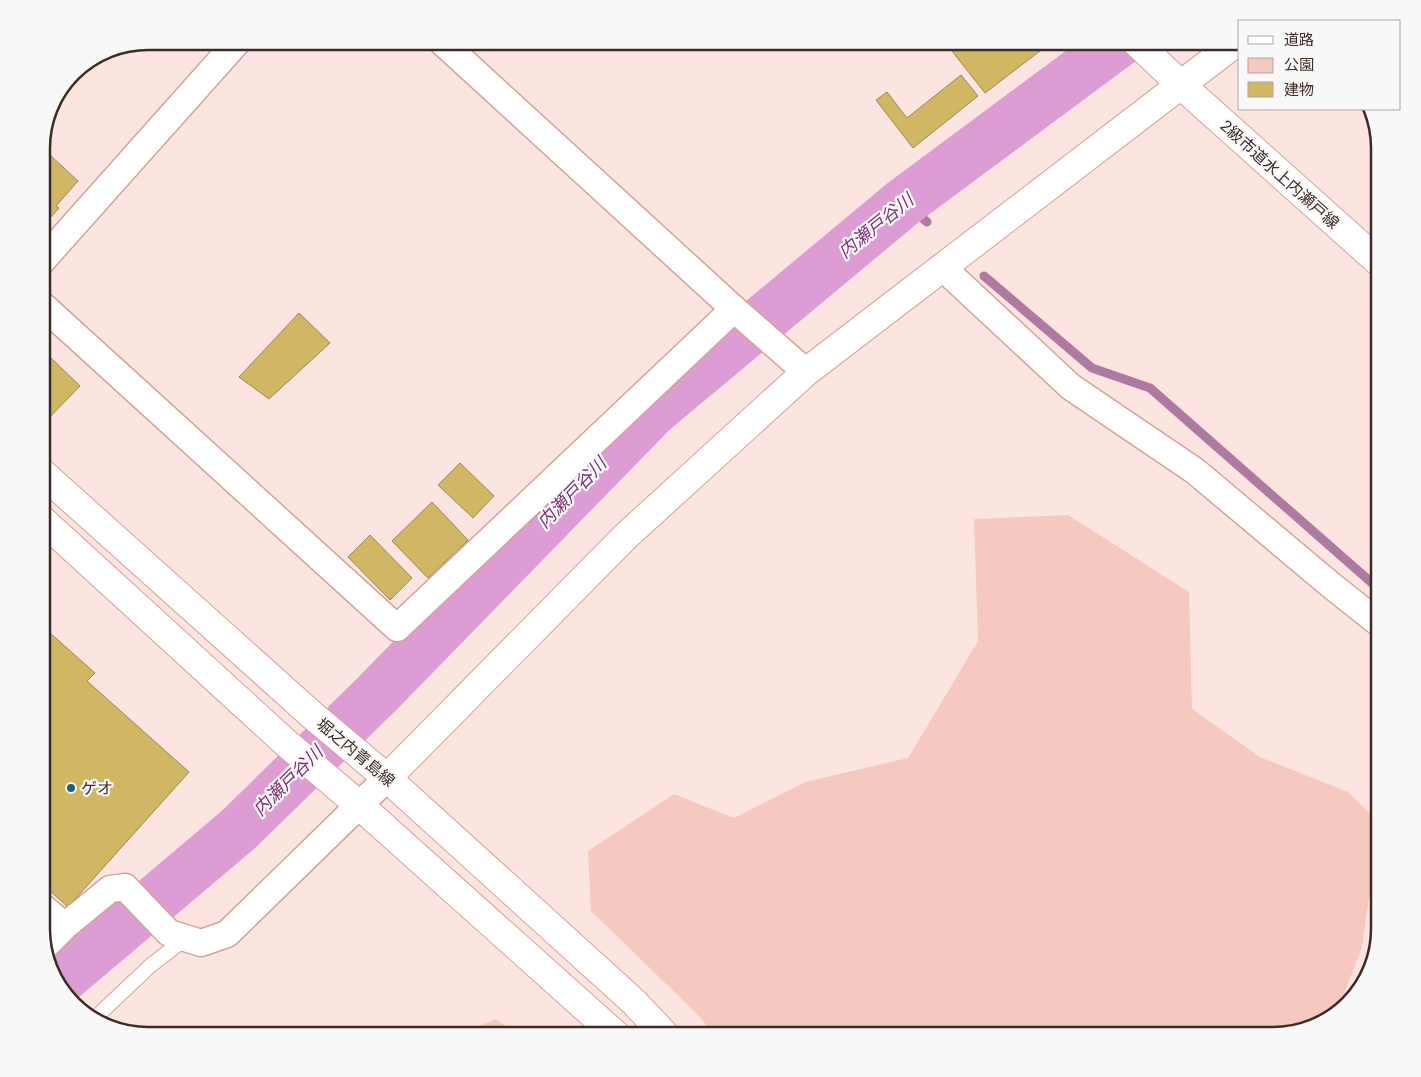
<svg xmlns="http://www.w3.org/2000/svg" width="1421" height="1077" viewBox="0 0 1421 1077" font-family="Roboto,'Noto Sans JP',sans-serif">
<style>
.green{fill:#f6c9c0}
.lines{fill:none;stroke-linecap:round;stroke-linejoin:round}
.stream{stroke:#ae7aa0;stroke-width:9}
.river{stroke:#de9cd4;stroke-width:50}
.building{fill:#d1b663;stroke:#97895c}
.lane-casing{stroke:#d5a297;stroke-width:16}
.street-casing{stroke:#d5a297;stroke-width:29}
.secondary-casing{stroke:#d5a297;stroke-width:30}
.lane{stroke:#fff;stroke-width:14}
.street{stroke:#fff;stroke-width:26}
.secondary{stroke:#fff;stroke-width:28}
.poi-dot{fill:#196370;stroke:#f8f8f8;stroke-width:2}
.labels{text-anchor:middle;stroke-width:4.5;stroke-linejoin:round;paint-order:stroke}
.street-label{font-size:16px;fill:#3f2b26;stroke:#f8f8f8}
.poi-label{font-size:16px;fill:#3f2b26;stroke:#f8f8f8;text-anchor:start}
.water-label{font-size:18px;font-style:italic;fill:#7e3176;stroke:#f8f8f8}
.rim{fill:none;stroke:#3f2b26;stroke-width:2.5}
</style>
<rect width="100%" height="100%" fill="#fce5e1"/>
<!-- green -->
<path class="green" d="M1068 515 1189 592 1192 709 1260 757 1348 792 1380 823 1362 947 1338 1010 1320 1025 1273 1036H715L699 1016 591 911 588 851 674 794 734 818 805 782 908 758 978 641 974 519Z
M496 1019 519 1036H455Z"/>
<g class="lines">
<!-- stream -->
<path class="stream" d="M904 202 927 222
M984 276 1092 368 1150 388 1380 590"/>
<!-- river -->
<path class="river" d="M57 983 239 829 377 694 653 411 904 202 1121 41"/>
</g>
<!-- building -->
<path class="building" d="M965 41H1053L985 93 952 51Z
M961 75 978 96 913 148 876 100 887 92 907 118Z
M50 155 78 181 56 206 59 208 42 227V164Z
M299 313 330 343 269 399 239 377Z
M51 358 80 386 42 425 41 369Z
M460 463 494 496 473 518 438 485Z
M432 502 468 540 428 578 392 541Z
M370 535 412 578 390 600 348 557Z
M41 625 95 673 87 681 189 772 68 907 41 883Z"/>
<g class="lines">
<!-- lane casing -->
<g class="lane-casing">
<path id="lane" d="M95 1018 150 966 186 938"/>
</g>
<!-- street casing -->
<g class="street-casing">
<path id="street" d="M441 41 734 309 806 372
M41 262 238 41
M942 267 1071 387 1195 471 1332 586 1380 624
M41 304 397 628 734 309
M41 906 65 926
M44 947 65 926 110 889 125 887 169 933 201 943 227 934 387 778"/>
</g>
<!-- secondary casing -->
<g class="secondary-casing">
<path id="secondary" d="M1135 41 1181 85 1380 263
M41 472 312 715 387 778 634 1002 666 1036
M41 519 286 743 359 805 617 1036
M387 778 626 536 806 372 1238 41"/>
</g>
<!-- lane -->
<use href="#lane" class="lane"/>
<!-- street -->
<use href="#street" class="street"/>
<!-- secondary -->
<use href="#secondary" class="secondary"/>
</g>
<!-- markers -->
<circle class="poi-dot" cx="71" cy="788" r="5"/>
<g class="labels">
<!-- street labels -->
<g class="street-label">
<text transform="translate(1280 174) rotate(42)" y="6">2級市道水上内瀬戸線</text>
<text transform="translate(356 752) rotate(40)" y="6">堀之内青島線</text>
</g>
<!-- poi labels -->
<g class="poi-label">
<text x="81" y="794">ゲオ</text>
</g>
<!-- water labels -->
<g class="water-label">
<text transform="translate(876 226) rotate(-39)" y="6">内瀬戸谷川</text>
<text transform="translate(572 493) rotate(-46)" y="6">内瀬戸谷川</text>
<text transform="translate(288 781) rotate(-45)" y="6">内瀬戸谷川</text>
</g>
</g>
<!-- crop -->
<path d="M0 0H1421V1077H0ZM148 50H1273A98 98 0 0 1 1371 148V929A98 98 0 0 1 1273 1027H148A98 98 0 0 1 50 929V148A98 98 0 0 1 148 50Z" fill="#f8f8f8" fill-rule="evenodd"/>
<path class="rim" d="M148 50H1273A98 98 0 0 1 1371 148V929A98 98 0 0 1 1273 1027H148A98 98 0 0 1 50 929V148A98 98 0 0 1 148 50Z"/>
<!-- legend -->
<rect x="1238" y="20" width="162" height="90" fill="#f8f8f8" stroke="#aea6a4"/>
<rect x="1248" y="36" width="25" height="8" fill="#ffffff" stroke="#aea6a4"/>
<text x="1284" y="45" font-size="15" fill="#3f2b26">道路</text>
<rect x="1248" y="58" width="25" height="15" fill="#f6c9c0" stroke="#aea6a4"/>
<text x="1284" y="70" font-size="15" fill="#3f2b26">公園</text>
<rect x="1248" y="82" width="25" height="15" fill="#d1b663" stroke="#aea6a4"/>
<text x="1284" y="95" font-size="15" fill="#3f2b26">建物</text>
</svg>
